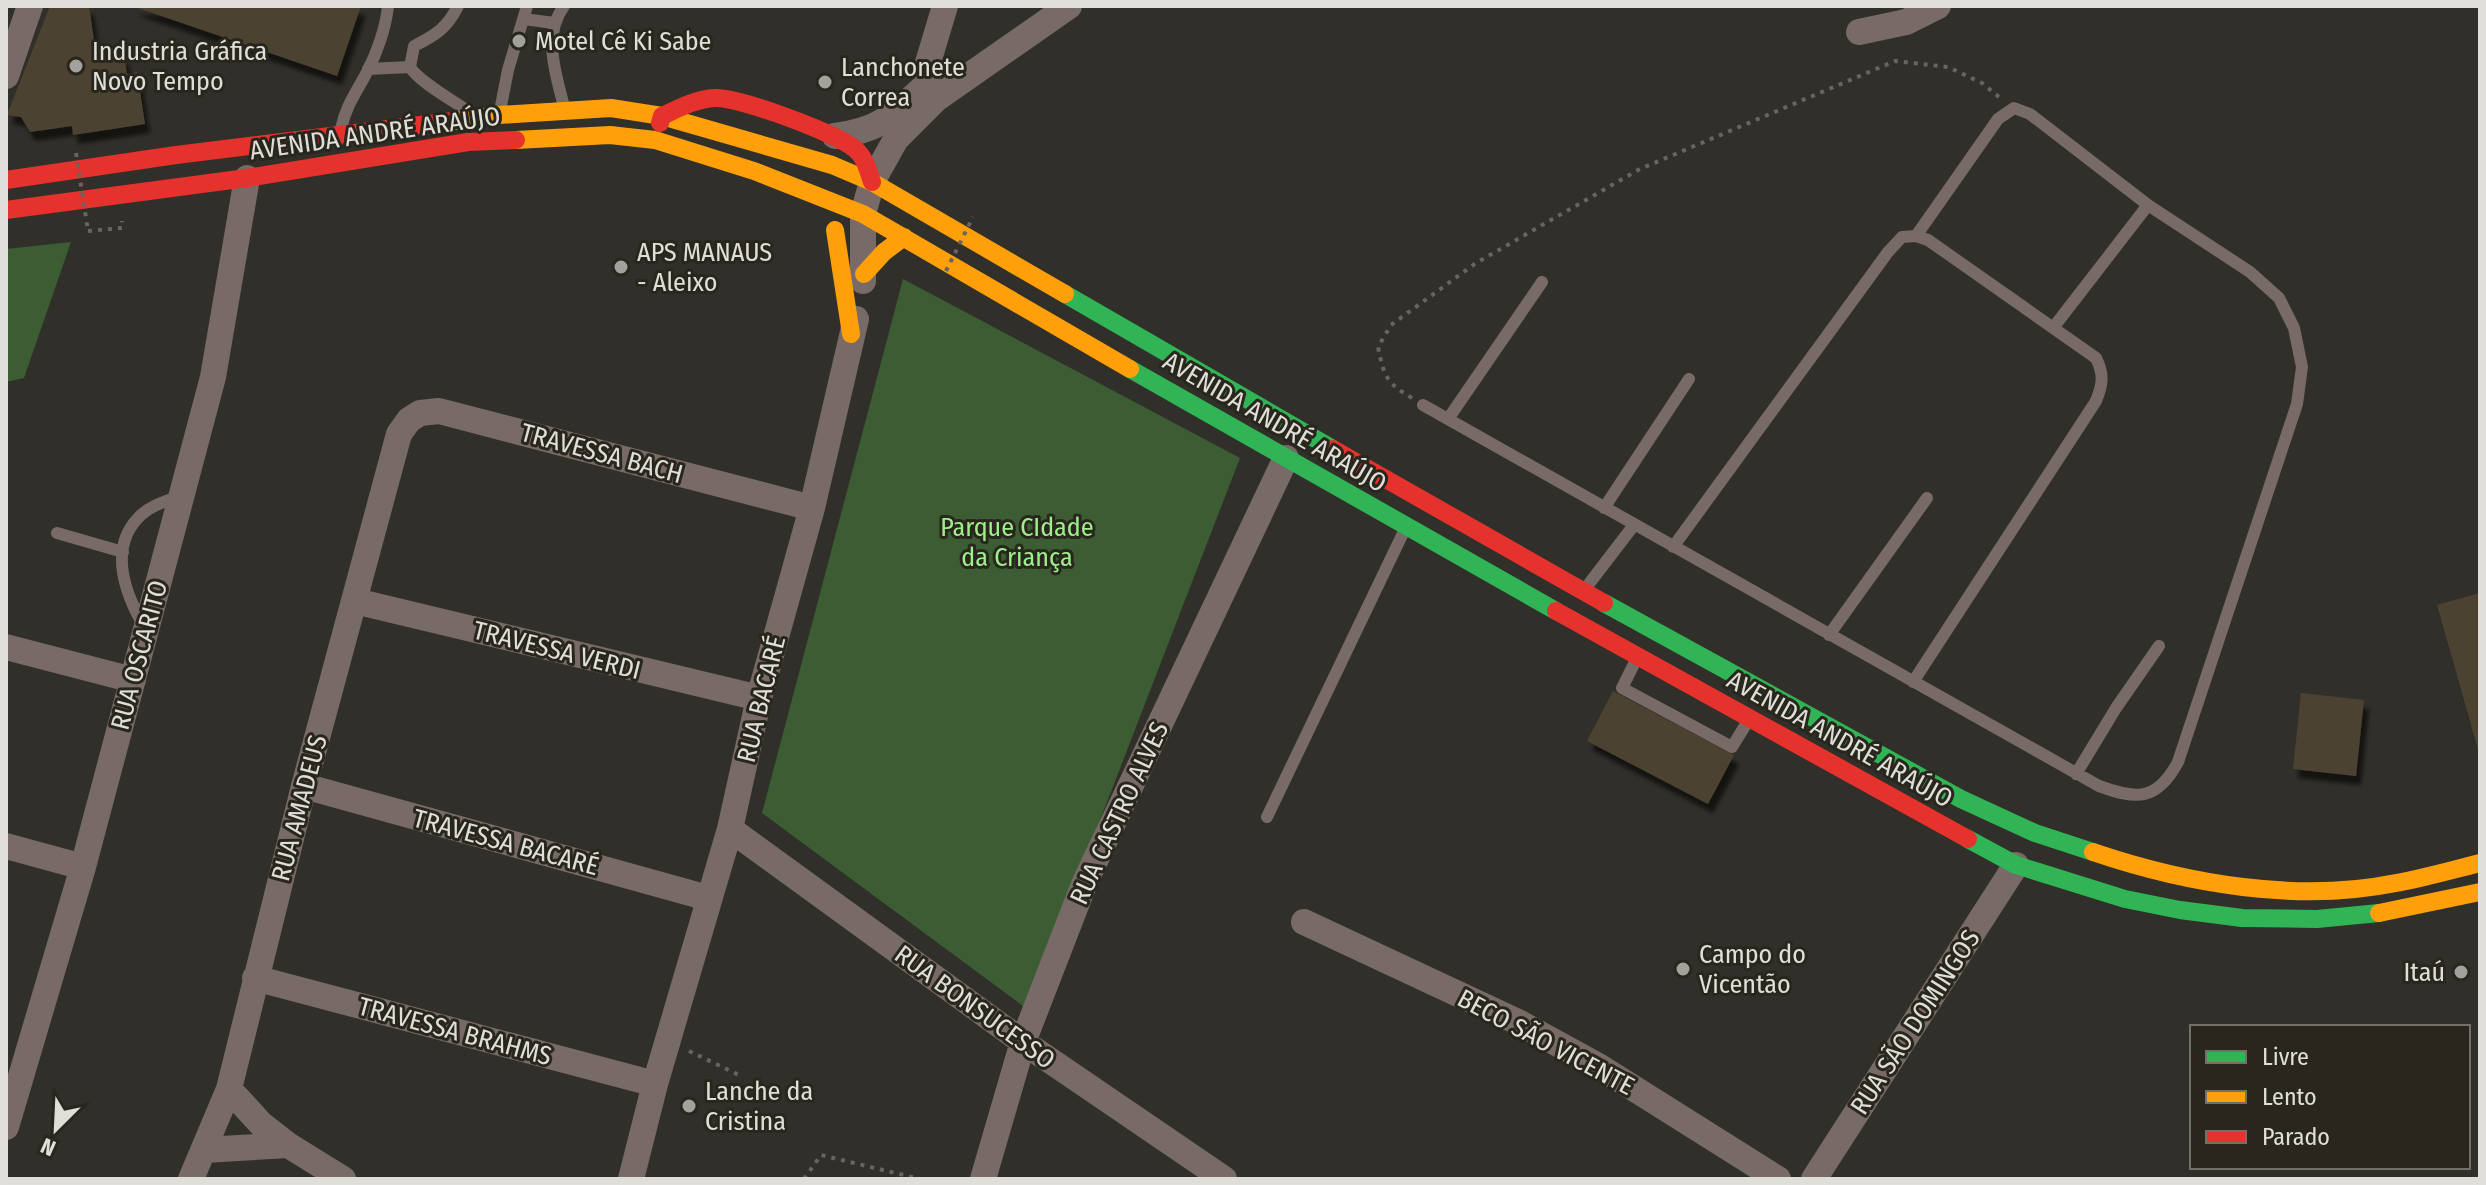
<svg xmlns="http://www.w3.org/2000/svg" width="2486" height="1185" viewBox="0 0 2486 1185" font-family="'Fira Sans Condensed',sans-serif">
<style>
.green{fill:#3c5d33}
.building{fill:#4c4332;filter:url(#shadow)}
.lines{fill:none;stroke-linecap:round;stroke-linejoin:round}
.path{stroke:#6a6360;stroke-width:4;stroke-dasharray:4 6;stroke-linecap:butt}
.lane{stroke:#776a67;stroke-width:12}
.street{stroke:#776a67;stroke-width:26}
.fast{stroke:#30b455;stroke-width:18}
.slow{stroke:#ff9f0a;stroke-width:18}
.jam{stroke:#e5322d;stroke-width:18}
.path-bridge{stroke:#6a6360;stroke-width:4;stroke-dasharray:4 6;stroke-linecap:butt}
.poi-dot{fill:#a2a19b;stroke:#29271d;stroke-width:3}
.labels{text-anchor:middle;stroke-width:6;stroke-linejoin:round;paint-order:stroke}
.poi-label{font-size:26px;fill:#e0ded8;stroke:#29271d;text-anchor:start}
.street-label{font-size:26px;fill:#e0ded8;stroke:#29271d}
.park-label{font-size:26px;fill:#9eef8b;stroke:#29271d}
</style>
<defs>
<filter id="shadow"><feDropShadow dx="5" dy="9" stdDeviation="2" flood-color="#0009"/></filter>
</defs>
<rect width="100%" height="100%" fill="#302f29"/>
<!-- green -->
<path class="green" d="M71 242 24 378 6 382V249Z
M903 279 1240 458 1027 1009 762 813Z"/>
<!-- building -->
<path class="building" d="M50 6H89L97 60 124 56 127 74 137 72 145 124 73 135 72 126 30 132 21 117 7 115Z
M132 6H361L337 76Z
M2480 593V752L2479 753 2437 605Z
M1613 691 1734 755 1708 804 1587 741Z
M2301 693 2364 700 2356 776 2293 769Z"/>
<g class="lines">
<!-- path -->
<path class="path" d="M88 231 122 228V221
M1412 398C1386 383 1384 376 1378 347L1391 325 1476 263 1640 169 1895 61 1948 67 1982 83 1999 97
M689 1051 741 1076
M804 1179 821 1155 920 1179"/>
<!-- lane -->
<path class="lane" d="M458 6C447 28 436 35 414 46L410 67C418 81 452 100 468 111
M564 6C542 36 556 74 564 107
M524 19 554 23
M368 69 410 67
M500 111 508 70 527 6
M341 129C346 105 356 93 367 72 377 53 386 27 388 6
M2053 328 2148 205
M1423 405 2099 786C2137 800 2157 801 2178 762L2297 404 2302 367 2294 328 2279 298 2250 272 2148 205 2030 114 2014 108 1998 119 1916 236
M1448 419 1542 282
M1604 508 1689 379
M57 533 123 552
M1673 547 1888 252 1902 237 1916 236 1928 240 2096 358C2104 374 2103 384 2096 401L1913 682
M1585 589 1634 525
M145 628C126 596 108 550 138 518 149 506 166 501 182 495
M1829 635 1927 498
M1636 660 1622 688 1732 747 1748 721
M2076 774 2116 708 2159 646
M1267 817 1405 529"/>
<!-- street -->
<path class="street" d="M1859 32 1906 22 1938 6
M6 76 30 6
M936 99 928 84 927 66 945 6
M835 136C879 130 890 118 922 89
M863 281V214L872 182 896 139 936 99 1069 6
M355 601 759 698
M6 647 133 680
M304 786 708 898
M730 829 1023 1042 1224 1179
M6 846 83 867
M1304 922 1518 1022 1600 1067 1778 1179
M255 978 655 1084
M229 1089 261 1124 288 1145 343 1179
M6 1127 83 867 213 377 247 178
M204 1150 288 1145
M191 1179 229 1089 304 786 399 434 409 420 420 413 439 411 812 508
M631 1179 655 1084 730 829 759 698 812 508 856 319
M983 1179 1023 1042 1085 882 1286 458
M1814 1179 2016 865"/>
<!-- fast -->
<path class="fast" d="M1065 294 1333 449
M1130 369 1556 611
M1604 603 1961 799 2035 833 2093 852
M1968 839 2016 865 2125 899 2180 910 2242 918 2317 919 2379 913"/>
<!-- slow -->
<path class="slow" d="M453 121 499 115 611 108 662 116 832 165 872 182 1065 294
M516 140 610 135 655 140 754 171 863 214 1130 369
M835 230 851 334
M864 274 884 252 904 237
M2093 852C2187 884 2298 903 2396 883 2424 878 2452 870 2480 863
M2379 913 2480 892"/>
<!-- jam -->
<path class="jam" d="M660 123 662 116C679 108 696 99 715 98 739 97 836 133 855 149 865 157 868 170 872 182
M6 180 176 155 453 121
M6 210 247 178 468 142 516 140
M1333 449 1604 603
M1556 611 1968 839"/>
<!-- path-bridge -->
<path class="path-bridge" d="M76 153 88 231
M946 271 973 217"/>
</g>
<!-- markers -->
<g class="poi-dot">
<circle cx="519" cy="41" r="8"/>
<circle cx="76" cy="66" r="8"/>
<circle cx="825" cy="82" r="8"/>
<circle cx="621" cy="267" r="8"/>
<circle cx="1683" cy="969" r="8"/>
<circle cx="2461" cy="972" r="8"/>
<circle cx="689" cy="1106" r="8"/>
</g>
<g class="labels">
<!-- poi labels -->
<g class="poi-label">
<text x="535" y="50">Motel Cê Ki Sabe</text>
<text x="92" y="60">Industria Gráfica<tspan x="92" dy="30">Novo Tempo</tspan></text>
<text x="841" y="76">Lanchonete<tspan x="841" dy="30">Correa</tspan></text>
<text x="637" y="261">APS MANAUS<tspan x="637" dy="30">- Aleixo</tspan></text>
<text x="1699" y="963">Campo do<tspan x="1699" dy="30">Vicentão</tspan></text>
<text x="2445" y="981" text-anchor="end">Itaú</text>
<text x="705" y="1100">Lanche da<tspan x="705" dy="30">Cristina</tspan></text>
</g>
<!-- street labels -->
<g class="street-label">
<text transform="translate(375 133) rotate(-8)" y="9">AVENIDA ANDRÉ ARAÚJO</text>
<text transform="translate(1275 422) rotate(30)" y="9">AVENIDA ANDRÉ ARAÚJO</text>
<text transform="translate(602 453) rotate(15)" y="9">TRAVESSA BACH</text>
<text transform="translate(557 650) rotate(14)" y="9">TRAVESSA VERDI</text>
<text transform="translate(139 655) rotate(-75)" y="9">RUA OSCARITO</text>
<text transform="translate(761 699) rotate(-76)" y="9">RUA BACARÉ</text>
<text transform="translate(1840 739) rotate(29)" y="9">AVENIDA ANDRÉ ARAÚJO</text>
<text transform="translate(299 808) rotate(-75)" y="9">RUA AMADEUS</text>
<text transform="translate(1119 813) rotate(-65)" y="9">RUA CASTRO ALVES</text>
<text transform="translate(506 842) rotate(15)" y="9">TRAVESSA BACARÉ</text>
<text transform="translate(975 1007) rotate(36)" y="9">RUA BONSUCESSO</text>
<text transform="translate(1915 1022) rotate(-57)" y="9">RUA SÃO DOMINGOS</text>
<text transform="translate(455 1031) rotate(15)" y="9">TRAVESSA BRAHMS</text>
<text transform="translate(1546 1042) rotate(28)" y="9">BECO SÃO VICENTE</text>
</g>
<!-- park labels -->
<g class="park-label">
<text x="1017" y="536">Parque CIdade<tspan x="1017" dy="30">da Criança</tspan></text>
</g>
</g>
<!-- border -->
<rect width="2486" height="1185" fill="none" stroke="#e0ded8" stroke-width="16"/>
<!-- legend -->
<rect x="2190" y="1025" width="280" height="144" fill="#29271d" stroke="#727068" stroke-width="2"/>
<rect x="2206" y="1051" width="40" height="12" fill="#30b455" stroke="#727068" stroke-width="2"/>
<text x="2262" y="1065" font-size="24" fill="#e0ded8">Livre</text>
<rect x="2206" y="1091" width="40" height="12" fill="#ff9f0a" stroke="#727068" stroke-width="2"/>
<text x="2262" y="1105" font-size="24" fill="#e0ded8">Lento</text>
<rect x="2206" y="1131" width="40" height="12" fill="#e5322d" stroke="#727068" stroke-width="2"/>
<text x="2262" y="1145" font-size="24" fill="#e0ded8">Parado</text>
<!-- north arrow -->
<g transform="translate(56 1129) rotate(204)" stroke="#29271d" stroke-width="6" paint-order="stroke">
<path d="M0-6L14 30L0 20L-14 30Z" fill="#e0ded8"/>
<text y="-12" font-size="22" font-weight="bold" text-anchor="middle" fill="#e0ded8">N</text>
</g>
</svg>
